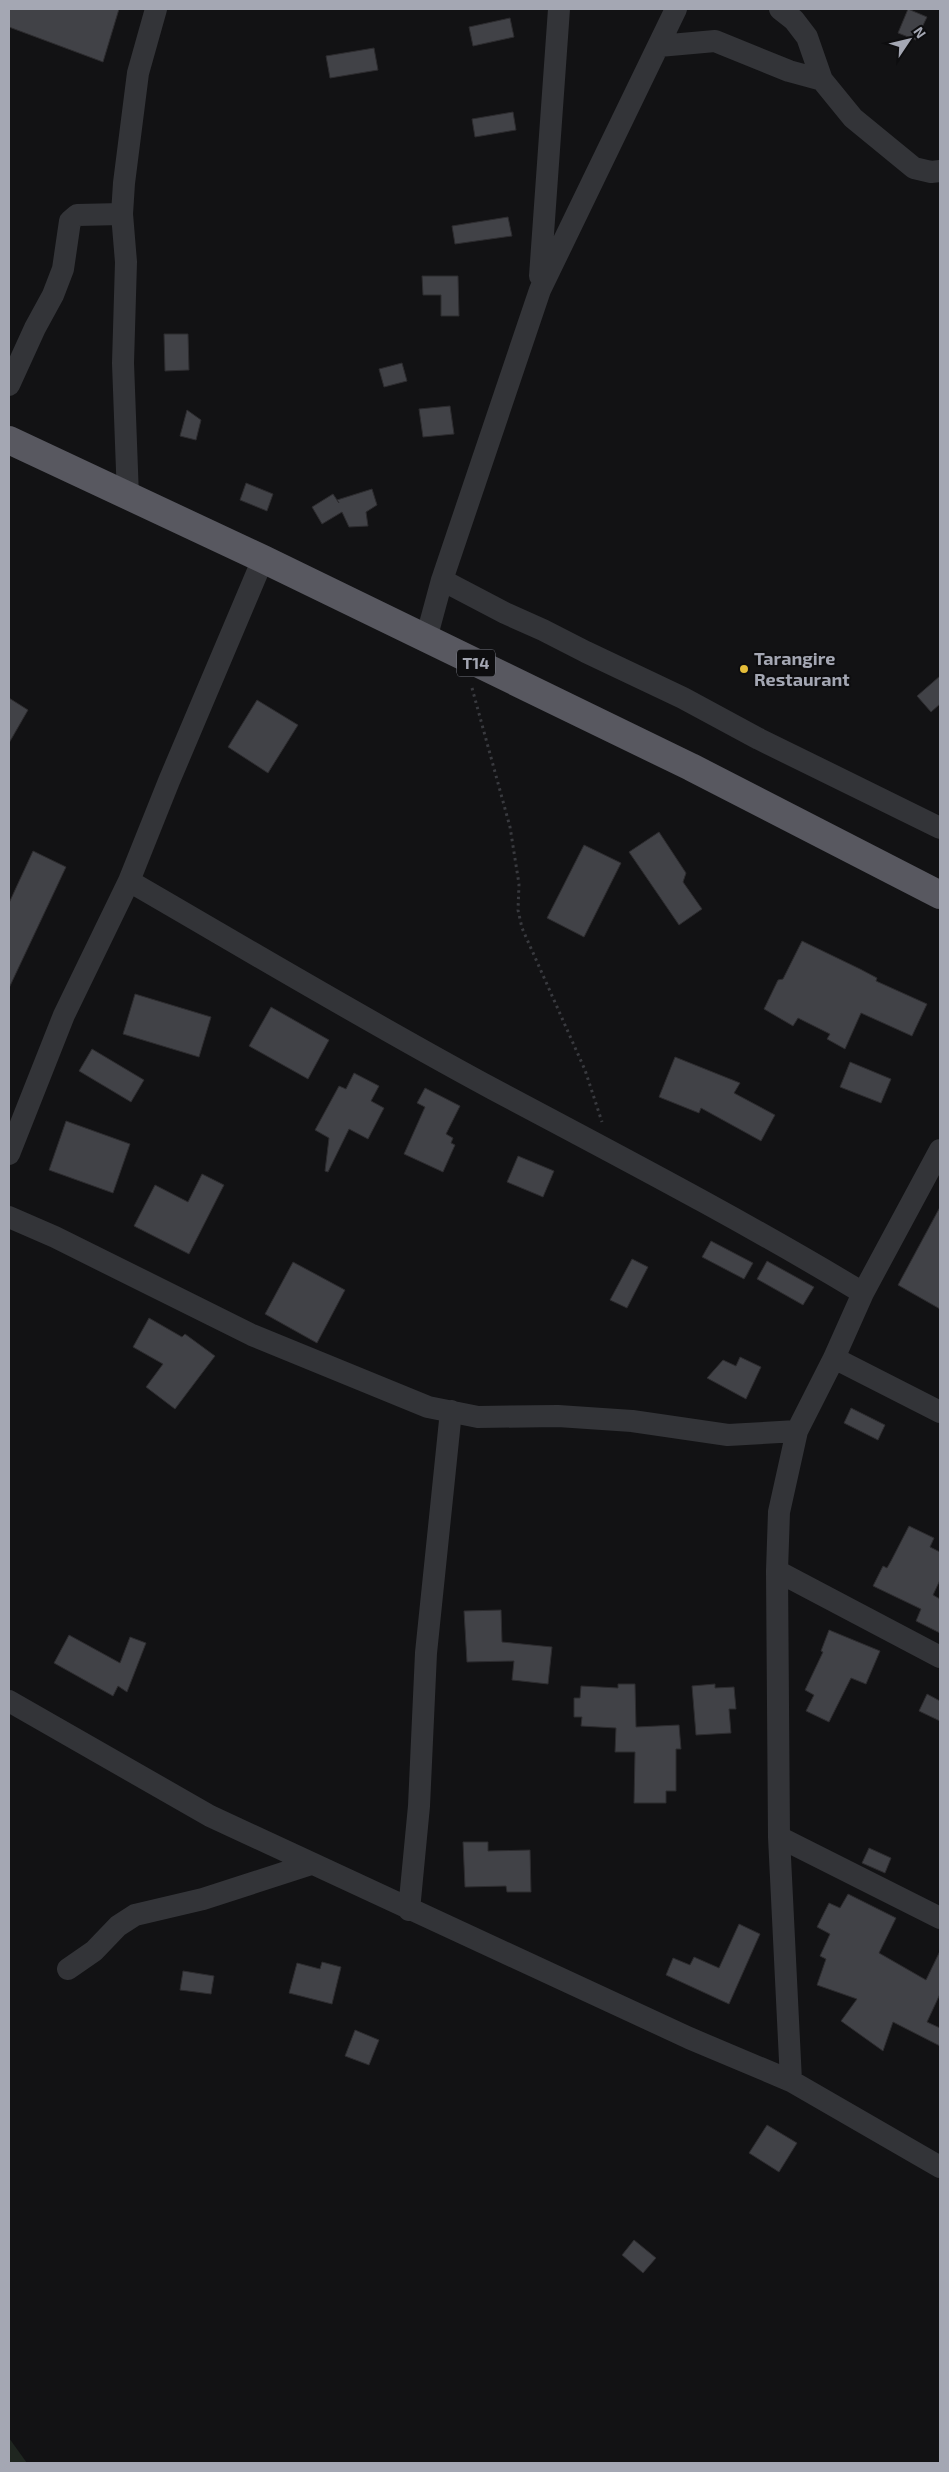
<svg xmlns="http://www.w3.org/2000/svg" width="949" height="2472" viewBox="0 0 949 2472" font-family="'Exo 2',sans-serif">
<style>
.green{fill:#1f2620}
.building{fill:#414247;stroke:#2d2c2f}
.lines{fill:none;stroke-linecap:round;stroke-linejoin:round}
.path{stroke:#393a3f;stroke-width:3;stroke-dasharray:2.5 4;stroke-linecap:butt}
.minor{stroke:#333438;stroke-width:22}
.trunk{stroke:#585860;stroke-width:28}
.poi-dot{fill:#e5bd39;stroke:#0d0d0f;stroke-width:2}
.labels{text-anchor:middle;stroke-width:4;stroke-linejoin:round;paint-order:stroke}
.shield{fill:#0d0d0f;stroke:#777982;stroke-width:1}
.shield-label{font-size:16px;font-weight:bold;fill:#a4a7b3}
.poi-label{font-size:18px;font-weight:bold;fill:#a4a7b3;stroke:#0d0d0f;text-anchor:start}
</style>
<rect width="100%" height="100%" fill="#121214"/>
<!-- green -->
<path class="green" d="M9 2438 27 2463H9Z"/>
<!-- building -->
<path class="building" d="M9 9H119L103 62 9 27Z
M908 9 927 17 916 40 898 33Z
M510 18 514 37 473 46 469 27Z
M374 48 378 70 330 78 326 56Z
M513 112 516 130 475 137 472 119Z
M508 217 512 236 455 244 452 226Z
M422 276H458L459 316H441V295H423Z
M164 334H188L189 370 165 371Z
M402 363 407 381 384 387 379 369Z
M450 406 454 434 423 437 419 409Z
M187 410 201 420 196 440 180 436Z
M246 483 273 494 267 511 240 500Z
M372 489 377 505 366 512 368 526 349 527 342 512 322 524 312 507 333 494 339 503 337 500Z
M940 676V704L931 712 917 696Z
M9 698 28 710 9 743Z
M257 700 298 725 268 773 228 747Z
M659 832 686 873 683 882 702 909 679 925 629 852Z
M584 845 621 863 584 937 547 918Z
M33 851 66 867 9 988V903Z
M802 941 860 969 877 978 876 981 927 1004 912 1036 861 1013 845 1049 827 1039 830 1034 798 1018 793 1026 764 1009 778 980 783 979Z
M135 994 211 1017 199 1057 123 1034Z
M271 1007 329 1040 308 1079 249 1046Z
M92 1049 144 1080 131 1102 79 1071Z
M675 1057 740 1083 734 1093 775 1115 761 1141 701 1108 699 1113 659 1097Z
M850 1062 891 1079 881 1103 840 1087Z
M354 1073 379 1086 371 1101 384 1108 368 1139 349 1129 328 1172 325 1171 329 1138 315 1130 339 1086 346 1089Z
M425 1088 460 1106 446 1134 453 1138 451 1143 455 1145 443 1172 404 1154 425 1107 417 1103Z
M66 1121 130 1144 113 1193 49 1170Z
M518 1156 554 1171 543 1197 507 1182Z
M202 1174 224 1185 189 1254 134 1226 155 1185 188 1202Z
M940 1207V1309L898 1285Z
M711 1241 753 1263 744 1279 702 1257Z
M632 1259 648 1267 627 1308 610 1300Z
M767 1261 814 1287 803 1305 757 1279Z
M293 1262 345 1290 317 1343 265 1314Z
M149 1318 182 1337 185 1334 215 1356 175 1409 146 1387 163 1364 133 1347Z
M740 1357 761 1367 746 1399 707 1378 723 1360 736 1366Z
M851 1408 885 1425 878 1440 844 1423Z
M909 1526 934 1538 930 1547 940 1552V1580L933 1595 940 1599V1633L916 1621 921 1609 873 1586 883 1566 887 1568 891 1561Z
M501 1610 502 1642 552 1647 548 1684 512 1680 514 1661 467 1662 464 1611Z
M829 1630 880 1651 866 1684 851 1678 829 1722 806 1711 814 1695 805 1690 823 1652 821 1651Z
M69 1635 120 1663 130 1637 146 1643 127 1692 118 1686 113 1696 54 1663Z
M618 1684H635L636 1727 679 1725 681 1749H676V1791H666V1803H634L635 1752H615L616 1728 581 1726 582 1717H574V1698H580L581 1686 618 1688Z
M715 1684V1688L734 1687 736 1709H729L731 1733 696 1735 692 1686Z
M927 1694 940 1701V1721L919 1711Z
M463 1842H488V1851L530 1850 531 1892H507L506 1886 465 1887Z
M869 1848 891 1858 885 1873 862 1863Z
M848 1894 896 1918 879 1953 926 1980 940 1951V1994L927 2022 940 2028V2046L893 2022 883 2051 841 2021 857 1999 817 1985 826 1959 820 1956 830 1934 817 1927 829 1903 840 1908Z
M739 1924 760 1934 729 2004 666 1975 673 1958 690 1965 694 1957 719 1968Z
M322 1962 341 1967 332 2004 289 1993 297 1963 320 1969Z
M183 1971 214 1976 211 1994 180 1990Z
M355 2030 379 2040 369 2065 345 2056Z
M767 2125 797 2143 779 2172 749 2153Z
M634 2240 656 2258 643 2273 622 2255Z"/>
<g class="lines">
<!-- path -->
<path class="path" d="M472 688 510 827 519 884 518 910 522 928 585 1070 602 1122"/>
<!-- minor -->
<path class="minor" d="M780 9 794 20 807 37 822 80 853 118 914 168 931 172 940 171
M659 46 715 41 789 71 822 80
M540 276 559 9
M9 385 35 328 53 295 63 269 70 221 77 215 122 214
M128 497 123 363 126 262 122 214 124 183 138 73 156 9
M442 580 505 613 543 630 586 652 683 698 759 739 940 828
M426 639 442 580 540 290 676 9
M129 881C250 951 370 1023 493 1089 617 1155 742 1220 863 1293
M9 1154 64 1015 129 881 169 781 263 559
M9 1217 55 1237 252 1335 428 1407 478 1417 558 1416 632 1421 728 1435 797 1431
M834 1358 940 1412
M777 1571 940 1657
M9 1701 210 1816 689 2038 791 2081 940 2167
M779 1837 940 1918
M409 1910 419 1806 426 1653 451 1411
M68 1969 94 1951 118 1926 135 1915 203 1899 311 1864
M791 2081 779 1837 777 1571 779 1512 797 1431 834 1358 863 1293 940 1150"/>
<!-- trunk -->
<path class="trunk" d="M9 440 263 559 691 767 940 895"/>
</g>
<!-- markers -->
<circle class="poi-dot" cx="744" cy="669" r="5"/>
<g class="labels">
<!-- shield labels -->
<rect class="shield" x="457" y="649.5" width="38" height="27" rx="4"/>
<g class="shield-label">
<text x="476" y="669">T14</text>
</g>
<!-- poi labels -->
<g class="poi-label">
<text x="754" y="665">Tarangire<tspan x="754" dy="21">Restaurant</tspan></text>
</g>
</g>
<!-- border -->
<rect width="949" height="2472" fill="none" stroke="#a4a7b3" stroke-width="20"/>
<!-- north arrow -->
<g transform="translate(909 40) rotate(55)" stroke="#0d0d0f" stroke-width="4" paint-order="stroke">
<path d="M0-4L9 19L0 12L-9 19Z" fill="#a4a7b3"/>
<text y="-8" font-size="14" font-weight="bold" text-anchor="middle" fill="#a4a7b3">N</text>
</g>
</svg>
